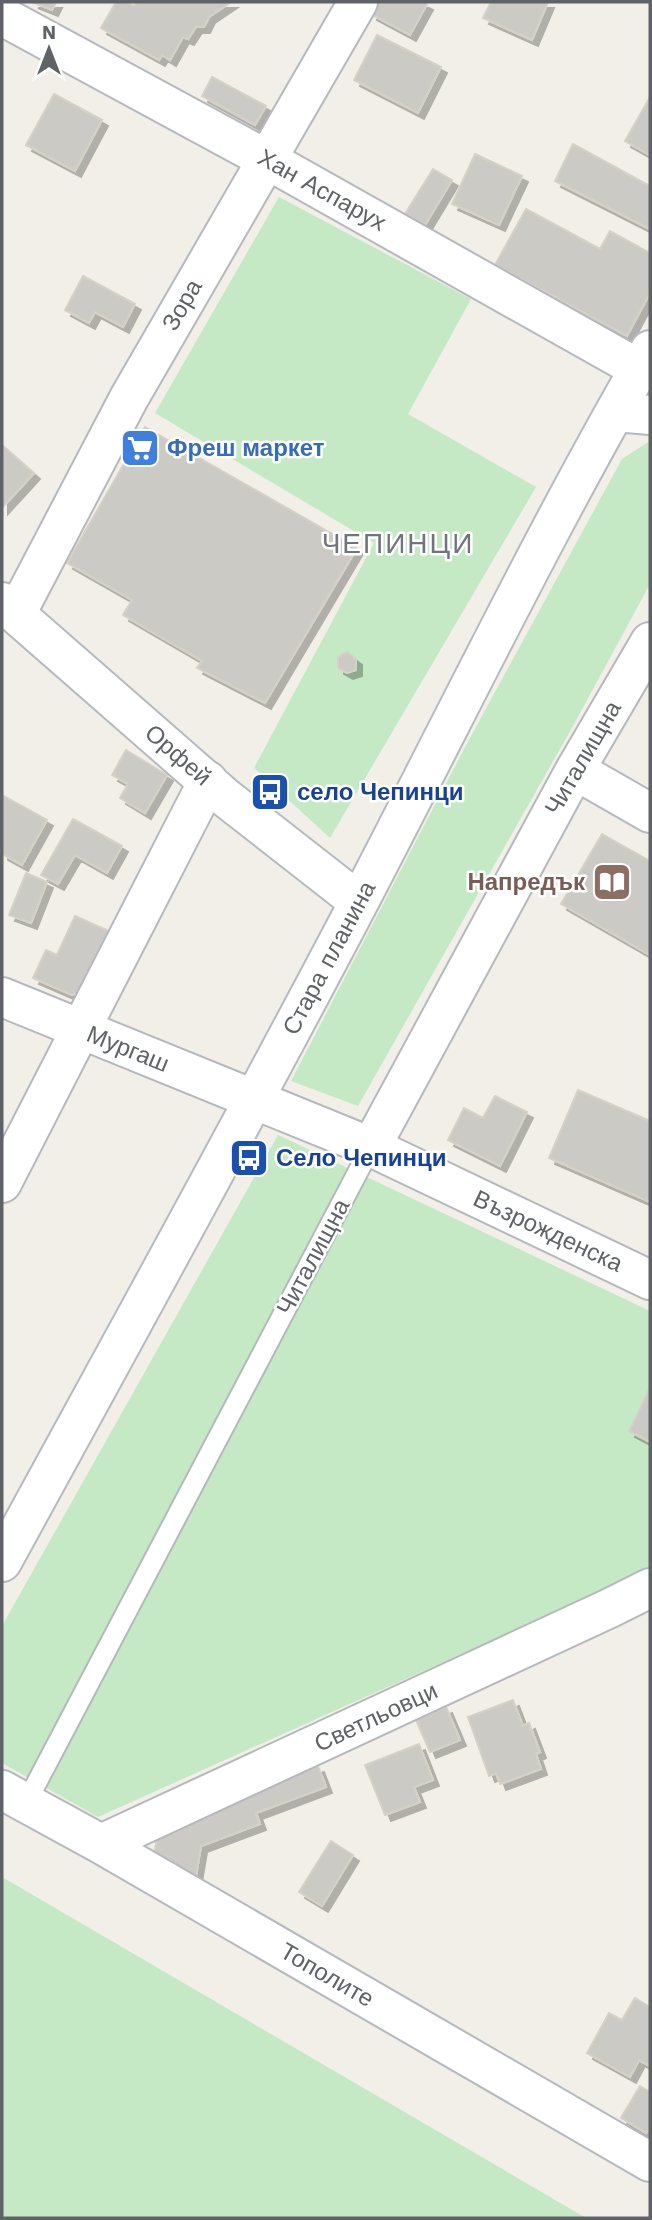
<svg xmlns="http://www.w3.org/2000/svg" width="652" height="2220" viewBox="0 0 652 2220" font-family="'Work Sans',sans-serif">
<style>
.green{fill:#c5e8c5}
.building{fill:#cccac5;stroke:#d6d1c6;stroke-width:2;filter:url(#shadow)}
.lines{fill:none;stroke-linecap:round;stroke-linejoin:round}
.lane-casing{stroke:#b5b8bc;stroke-width:23}
.street-casing{stroke:#b5b8bc;stroke-width:42}
.secondary-casing{stroke:#b6babf;stroke-width:42}
.lane{stroke:#fff;stroke-width:19}
.street{stroke:#fff;stroke-width:38}
.secondary{stroke:#fff;stroke-width:38}
.labels{text-anchor:middle;stroke-width:5;stroke-linejoin:round;paint-order:stroke}
.street-label{font-size:24px;fill:#5f6368;stroke:#fff}
.shop-label{font-size:24px;font-weight:bold;fill:#366cbe;stroke:#fff;text-anchor:start}
.transit-label{font-size:24px;font-weight:bold;fill:#164399;stroke:#fff;text-anchor:start}
.education-label{font-size:24px;font-weight:bold;fill:#785e54;stroke:#fff;text-anchor:end}
.quarter-label{font-size:28px;letter-spacing:2px;fill:#70757a;stroke:#fff}
</style>
<defs>
<filter id="shadow"><feDropShadow dx="6" dy="6" stdDeviation="0" flood-color="#0004"/></filter>
</defs>
<rect width="100%" height="100%" fill="#f1efe8"/>
<!-- green -->
<path class="green" d="M279 197 471 299 408 414 536 487 330 838 254 768 374 543 155 413Z
M650 441V584L573 726 358 1106 291 1081 464 749 622 459Z
M278 1135 650 1311V1569L98 1817 2 1763V1626Z
M2 1877 586 2218H2Z"/>
<!-- building -->
<path class="building" d="M32 2H56L52 10Z
M116 2H126L134 6 137 2H231L209 17 204 27H196L188 39 183 37 170 60 162 55 159 60 101 28Z
M378 2H423L427 4 410 35 371 14Z
M491 2H548L532 40 483 18Z
M377 35 441 67 418 113 354 80Z
M212 77 266 106 255 125 202 96Z
M54 94 102 120 75 171 26 145Z
M650 97V155L625 141Z
M573 144 650 186V229L555 181Z
M475 154 522 176 499 225 452 204Z
M433 169 452 180 425 225 405 214Z
M526 209 600 249 610 231 650 253V293L627 336 495 265Z
M83 276 135 304 123 327 95 312 89 323 65 310Z
M145 427 357 548 265 703 197 668 202 661 123 615 132 600 67 563Z
M2 445 34 473 2 508Z
M347 652 356 659V670L347 673 338 668V657Z
M126 750 167 775 145 813 120 798 128 784 112 775Z
M2 795 47 820 22 865 2 854Z
M73 819 122 846 107 873 75 855 58 884 41 875Z
M602 834 650 861V955L561 904Z
M26 873 47 882 31 923 9 915Z
M75 916 111 932 86 989 72 995 33 978 46 950 57 955Z
M578 1090 650 1121V1202L549 1158Z
M495 1096 527 1112 500 1166 448 1140 464 1108 483 1118Z
M650 1388V1442L629 1431Z
M513 1700 523 1726 529 1723 540 1752 536 1754 541 1769 500 1784 496 1773 489 1776 468 1717Z
M446 1707 460 1740 430 1752 416 1720Z
M419 1744 433 1780 414 1787 420 1802 385 1815 365 1765Z
M318 1766 326 1787 256 1813 260 1824 201 1846 196 1876 154 1855 159 1826Z
M331 1841 353 1855 322 1906 299 1892Z
M635 1998 650 2007V2066L639 2060 630 2077 587 2053 609 2013 622 2020Z
M640 2086 650 2092V2127L646 2133 621 2118Z"/>
<g class="lines">
<!-- lane casing -->
<g class="lane-casing">
<path id="lane" d="M26 1803 371 1147"/>
</g>
<!-- street casing -->
<g class="street-casing">
<path id="street" d="M2 16 266 159 639 369
M616 412 650 415
M16 614 129 398 358 2
M575 770 650 813
M2 997 371 1147 650 1280
M371 1147 575 770 650 642
M2 1183 208 781
M2 1790 101 1844 650 2162
M101 1844 610 1608 650 1588"/>
</g>
<!-- secondary casing -->
<g class="secondary-casing">
<path id="secondary" d="M2 602 226 798 359 902
M2 1562C122 1342 244 1122 360 900 456 716 546 529 650 350"/>
</g>
<!-- lane -->
<use href="#lane" class="lane"/>
<!-- street -->
<use href="#street" class="street"/>
<!-- secondary -->
<use href="#secondary" class="secondary"/>
</g>
<!-- icons -->
<defs>
<g id="supermarket-square" transform="scale(2.0125)"><rect x="-9" y="-9" width="18" height="18" rx="4" fill="#3f7fe0" stroke="#fff"/><path d="M-6-5.5h2.5l.6 2H6L4.5 2H-2.5L-4.4-4H-6ZM-1.5 3.2a1.3 1.3 0 1 0 .1 0ZM3 3.2a1.3 1.3 0 1 0 .1 0Z" fill="#fff"/></g>
<g id="bus-square" transform="scale(2.0125)"><rect x="-9" y="-9" width="18" height="18" rx="4" fill="#1a4fb4" stroke="#fff"/><path d="M-5-6H5V4H4V6H2V4H-2V6H-4V4H-5ZM-3.5-4V0h7V-4ZM-3.5 1.2v1.5H-2V1.2ZM2 1.2v1.5H3.5V1.2Z" fill="#fff"/></g>
<g id="library-square" transform="scale(2.0125)"><rect x="-9" y="-9" width="18" height="18" rx="4" fill="#8d6e63" stroke="#fff"/><path d="M-6-4Q-3-5.5-.7-3.5V5Q-3 3-6 4ZM6-4Q3-5.5 .7-3.5V5Q3 3 6 4Z" fill="#fff"/></g>
</defs>
<g fill-rule="evenodd">
<use href="#supermarket-square" x="140" y="448"/>
<use href="#bus-square" x="270" y="792"/>
<use href="#library-square" x="612" y="882"/>
<use href="#bus-square" x="249" y="1158"/>
</g>
<g class="labels">
<!-- street labels -->
<g class="street-label">
<text transform="translate(322 190) rotate(29)" y="8">Хан Аспарух</text>
<text transform="translate(182 305) rotate(-60)" y="8">Зора</text>
<text transform="translate(178 755) rotate(41)" y="8">Орфей</text>
<text transform="translate(583 758) rotate(-60)" y="8">Читалищна</text>
<text transform="translate(329 958) rotate(-62)" y="8">Стара планина</text>
<text transform="translate(128 1049) rotate(22)" y="8">Мургаш</text>
<text transform="translate(548 1231) rotate(25)" y="8">Възрожденска</text>
<text transform="translate(313 1257) rotate(-62)" y="8">Читалищна</text>
<text transform="translate(376 1717) rotate(-25)" y="8">Светльовци</text>
<text transform="translate(327 1975) rotate(30)" y="8">Тополите</text>
</g>
<!-- shop labels -->
<g class="shop-label">
<text x="167" y="456">Фреш маркет</text>
</g>
<!-- transit labels -->
<g class="transit-label">
<text x="297" y="800">село Чепинци</text>
<text x="276" y="1166">Село Чепинци</text>
</g>
<!-- education labels -->
<g class="education-label">
<text x="585" y="890">Напредък</text>
</g>
<!-- quarter labels -->
<g class="quarter-label">
<text x="398" y="553">ЧЕПИНЦИ</text>
</g>
</g>
<!-- border -->
<rect width="652" height="2220" fill="none" stroke="#5f6368" stroke-width="7"/>
<!-- north arrow -->
<g transform="translate(49 49)" stroke="#ffffff" stroke-width="5" paint-order="stroke">
<path d="M0-5L12 26L0 18L-12 26Z" fill="#5f6368"/>
<text y="-10" font-size="19" font-weight="bold" text-anchor="middle" fill="#5f6368">N</text>
</g>
</svg>
